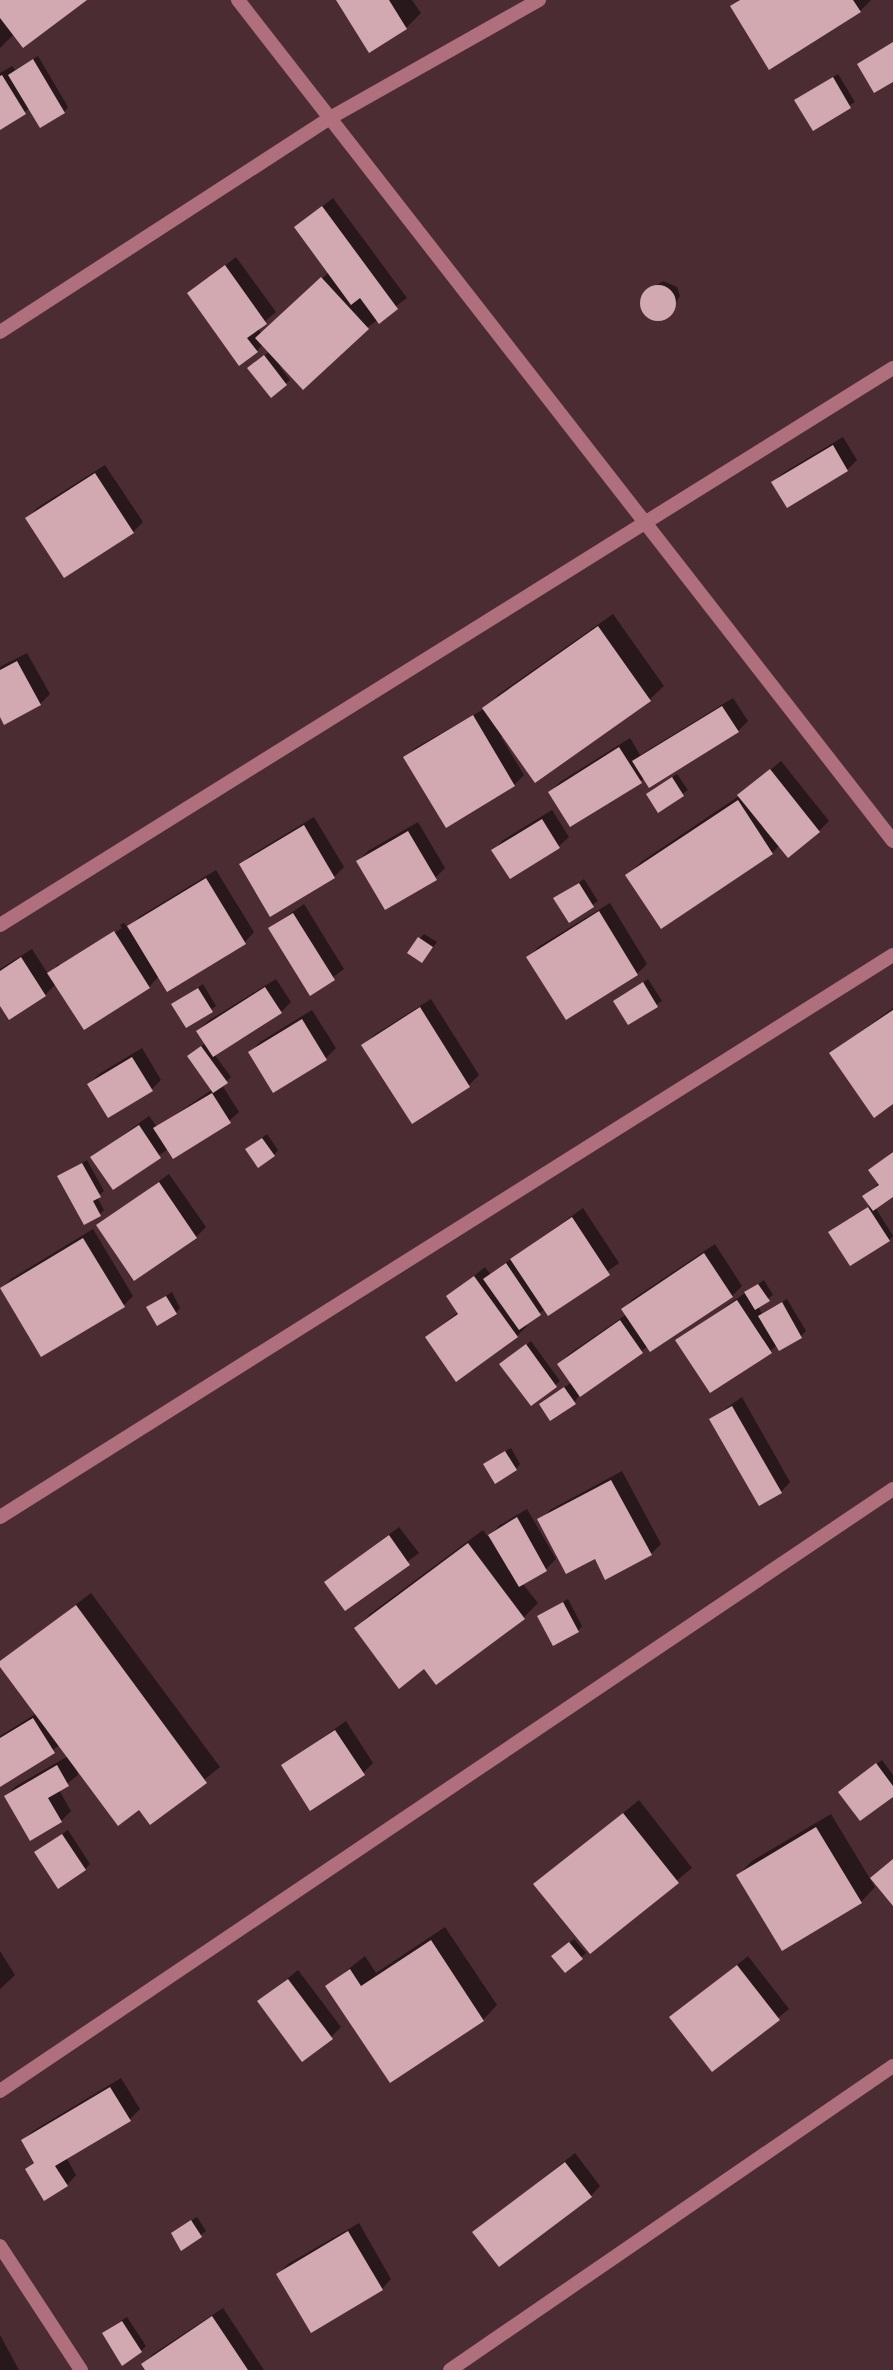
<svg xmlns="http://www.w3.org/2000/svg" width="893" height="2370" viewBox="0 0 893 2370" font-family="Cabin,sans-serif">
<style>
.shadow{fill:#0007}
.building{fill:#d2a8b1}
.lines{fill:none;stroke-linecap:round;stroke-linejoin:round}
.minor{stroke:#af6f7d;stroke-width:14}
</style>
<rect width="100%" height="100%" fill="#4c2c33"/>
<!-- shadow -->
<path class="shadow" d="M0 0H84L14 34 0 48Z
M338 0H412L421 13 406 28 370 50Z
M739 0H871L860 11 732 7Z
M38 56 68 107 64 112 30 108 0 128V73L12 66 15 70Z
M838 74 855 102 813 128 796 100Z
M333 198 407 298 368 327 282 365 280 367 290 380 285 384 254 364 270 351 263 344 257 351 189 293 236 257 276 312 257 328 262 334 329 272 296 227Z
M663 281 677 287 680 296 668 316 657 319 647 315 642 305 649 290Z
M843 437 857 460 847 470 787 506 773 482 783 473Z
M105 465 143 522 133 532 28 518 37 508Z
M613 614 664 686 649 700 504 736 501 737 524 775 514 785 406 757 415 748 484 709 499 694Z
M27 653 50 694 40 704 0 713V667Z
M733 698 748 721 738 731 640 781 550 792 560 782 630 738 640 755Z
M781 761 829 821 819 831 780 845 772 853 627 876 641 862 739 796Z
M677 774 688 790 659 810 648 794Z
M552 810 569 837 559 846 510 877 494 850 503 840Z
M314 817 344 867 334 877 271 915 241 864 251 855Z
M418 822 445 868 435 878 358 861 368 851Z
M216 870 254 932 245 942 159 976 149 987 56 984 45 995 0 1003V969L32 949 48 974 59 964V968L122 928 120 925 124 923 128 928 139 917Z
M584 879 598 901 570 920 556 898Z
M610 903 647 964 637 974 567 1018 529 957 538 947Z
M304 904 344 969 311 993 270 928Z
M424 934 437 942 422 961 419 939Z
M276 979 291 1002 281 1012 214 1054 231 1077 222 1085 239 1112 229 1121 168 1149 113 1188 93 1157 149 1116 157 1127 213 1089 194 1051 206 1043 198 1031 208 1021Z
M648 979 662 1001 628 1022 615 1001Z
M203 984 216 1006 186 1026 173 1004Z
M431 999 479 1075 469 1085 413 1122 364 1045 374 1035Z
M893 1008V1102L831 1053Z
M312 1010 336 1048 326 1058 274 1091 250 1052 260 1042Z
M142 1048 161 1080 151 1090 89 1084 99 1074Z
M267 1134 278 1150 274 1155 252 1145Z
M893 1151V1195L875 1207 893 1236 889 1240 830 1232 871 1205 865 1196 879 1183 870 1170Z
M87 1160 104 1191 97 1197 104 1210 100 1214 59 1177Z
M169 1174 206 1227 196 1237 99 1225Z
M583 1208 619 1263 548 1314 545 1309 525 1324 527 1326 517 1336 457 1379 427 1337 458 1312 448 1297 485 1267 490 1274Z
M93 1229 133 1296 124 1305 1 1289 11 1279Z
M715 1244 742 1286 732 1296 651 1350 648 1346 578 1397 574 1403 545 1400 572 1382 559 1364 569 1354 627 1314 623 1309 633 1299Z
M764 1280 773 1295 758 1306 762 1314 787 1299 806 1331 801 1336 779 1348 777 1345 770 1351 677 1340Z
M172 1292 180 1308 176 1313 149 1307Z
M531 1341 560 1381 531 1404 506 1360Z
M742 1397 790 1482 781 1492 711 1419Z
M511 1448 520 1464 516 1469 490 1460Z
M622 1471 661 1544 651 1554 595 1557 540 1520 550 1510Z
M527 1509 556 1559 546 1569 522 1583 538 1603 523 1618 424 1667 356 1628 370 1614 483 1530 488 1537 500 1525Z
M399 1527 419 1553 345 1609 326 1582Z
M91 1593 220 1767 150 1823 139 1808 76 1766 78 1775 59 1790 71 1811 61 1821 6 1796 16 1786 68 1756 60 1745 0 1785V1736L37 1713 0 1663Z
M568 1599 582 1626 578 1631 540 1616Z
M346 1721 373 1763 363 1773 283 1766Z
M882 1760 893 1775V1794L845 1787Z
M639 1800 692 1868 590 1952 536 1884Z
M831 1814 875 1887 861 1902 738 1875 752 1861Z
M68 1830 90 1864 85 1869 41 1848Z
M445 1927 497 2005 483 2020 391 2081 327 1986 365 1956 376 1973Z
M574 1939 586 1953 581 1957 558 1952Z
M0 1951 15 1975 0 1989Z
M748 1956 789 2009 713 2070 672 2017Z
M298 1970 341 2027 331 2037 259 2002Z
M121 2078 140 2109 130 2119 66 2157 76 2175 67 2185 27 2169 35 2161 23 2140 33 2131Z
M575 2153 600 2186 591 2196 475 2232Z
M197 2217 206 2231 182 2248 178 2229Z
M359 2223 391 2279 382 2289 278 2274 288 2264Z
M223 2308 264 2370H147L143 2364 153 2354Z
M127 2317 146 2346 141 2351 109 2329Z
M0 2335 19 2370H0Z"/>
<!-- building -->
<path class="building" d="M0 0H87L23 48 0 18Z
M336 0H389L407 29 369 53Z
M740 0H853L861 12 769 70 730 6Z
M893 42V82L874 93 857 64Z
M33 59 65 113 40 128 8 75Z
M2 75 26 114 0 130V76Z
M833 77 851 108 813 131 794 100Z
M322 206 398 309 379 324 360 298 351 305 294 227Z
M225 265 267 324 247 338 258 352 239 366 187 293Z
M321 277 369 329 303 390 255 338Z
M640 303a18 18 0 1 1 36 0a18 18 0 1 1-36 0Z
M264 355 287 385 271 398 247 368Z
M833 445 848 471 787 508 771 482Z
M95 473 134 533 64 578 25 518Z
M598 626 651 701 535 783 482 708Z
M17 661 41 705 4 725 0 717V670Z
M722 706 739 732 649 788 632 761Z
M473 715 515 786 446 828 403 757Z
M619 747 642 783 570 827 548 792Z
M770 769 820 832 788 858 737 795Z
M672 777 684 796 658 813 646 794Z
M738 800 773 854 661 929 625 875Z
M542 819 560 848 510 879 491 850Z
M304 825 335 878 270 917 239 864Z
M408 831 437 880 385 910 356 861Z
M206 878 246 944 167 992 127 926Z
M579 883 594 907 569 923 553 898Z
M599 911 638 975 566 1020 526 957Z
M293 913 335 980 310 996 268 928Z
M114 931 150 988 84 1030 47 973Z
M418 937 433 947 422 963 407 953Z
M21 957 46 996 9 1020 0 1006V971Z
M643 982 658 1007 628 1025 613 1001Z
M265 987 282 1013 213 1057 196 1031Z
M198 988 213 1012 186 1028 171 1004Z
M420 1007 470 1087 412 1124 361 1045Z
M893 1010V1104L874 1118 829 1053Z
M302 1019 327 1060 273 1093 248 1052Z
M201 1046 228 1083 213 1093 187 1056Z
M132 1057 153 1091 108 1118 87 1084Z
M212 1093 231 1123 173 1159 153 1128Z
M139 1125 161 1158 113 1190 90 1157Z
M262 1138 275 1156 258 1168 245 1149Z
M893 1152V1197L873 1211 862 1196 879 1185 868 1170Z
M82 1163 101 1197 93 1201 101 1216 84 1225 57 1176Z
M159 1182 197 1238 134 1281 96 1225Z
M868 1207 890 1241 850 1266 828 1232Z
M572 1217 610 1275 548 1316 510 1259Z
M83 1238 125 1307 41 1357 0 1288Z
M704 1253 733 1297 650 1352 621 1309Z
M506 1263 541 1315 519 1330 483 1279Z
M474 1276 518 1337 456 1382 425 1337 458 1314 446 1296Z
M758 1284 770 1301 755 1310 744 1292Z
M166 1296 177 1314 157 1326 146 1307Z
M737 1300 772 1353 710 1393 675 1340Z
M782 1302 802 1338 779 1351 758 1316Z
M620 1320 643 1353 580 1397 557 1364Z
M526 1344 557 1387 531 1406 499 1364Z
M564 1387 576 1404 550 1421 539 1404Z
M732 1406 782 1493 759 1506 709 1419Z
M505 1451 517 1470 495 1484 483 1464Z
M611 1480 652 1555 605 1580 595 1559 566 1574 537 1519Z
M517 1517 547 1571 519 1587 488 1535Z
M389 1535 410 1565 345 1611 324 1582Z
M468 1543 525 1619 436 1685 424 1669 399 1689 354 1628Z
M563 1602 579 1632 553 1646 537 1616Z
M76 1605 207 1783 150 1825 139 1810 118 1826 0 1667V1661Z
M33 1718 55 1753 0 1787V1738Z
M335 1730 365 1775 310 1811 281 1765Z
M876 1763 893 1786V1797L860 1821 838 1792Z
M57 1765 69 1786 48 1798 62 1822 30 1841 4 1796Z
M623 1813 679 1883 590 1954 533 1884Z
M816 1827 862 1903 782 1951 736 1875Z
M62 1834 86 1870 58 1889 34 1852Z
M893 1859V1906L870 1878Z
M431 1940 484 2021 390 2083 325 1986 350 1969 361 1986Z
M569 1942 583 1959 565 1973 551 1956Z
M737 1965 780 2020 712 2072 669 2017Z
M288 1979 333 2039 302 2062 257 2001Z
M110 2087 131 2121 55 2166 68 2186 44 2201 25 2169 34 2163 21 2140Z
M565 2162 592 2197 499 2267 472 2232Z
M191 2220 202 2237 181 2251 171 2233Z
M348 2231 383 2290 311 2333 276 2274Z
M212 2316 248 2370H145L141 2364Z
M122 2321 142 2352 122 2366 102 2333Z"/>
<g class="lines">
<!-- minor -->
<path class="minor" d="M238 0 893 841
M0 332 330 118 539 0
M0 925 893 368
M0 1517 893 955
M0 2091 893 1489
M0 2246 81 2370
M450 2370 893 2066"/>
</g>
</svg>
